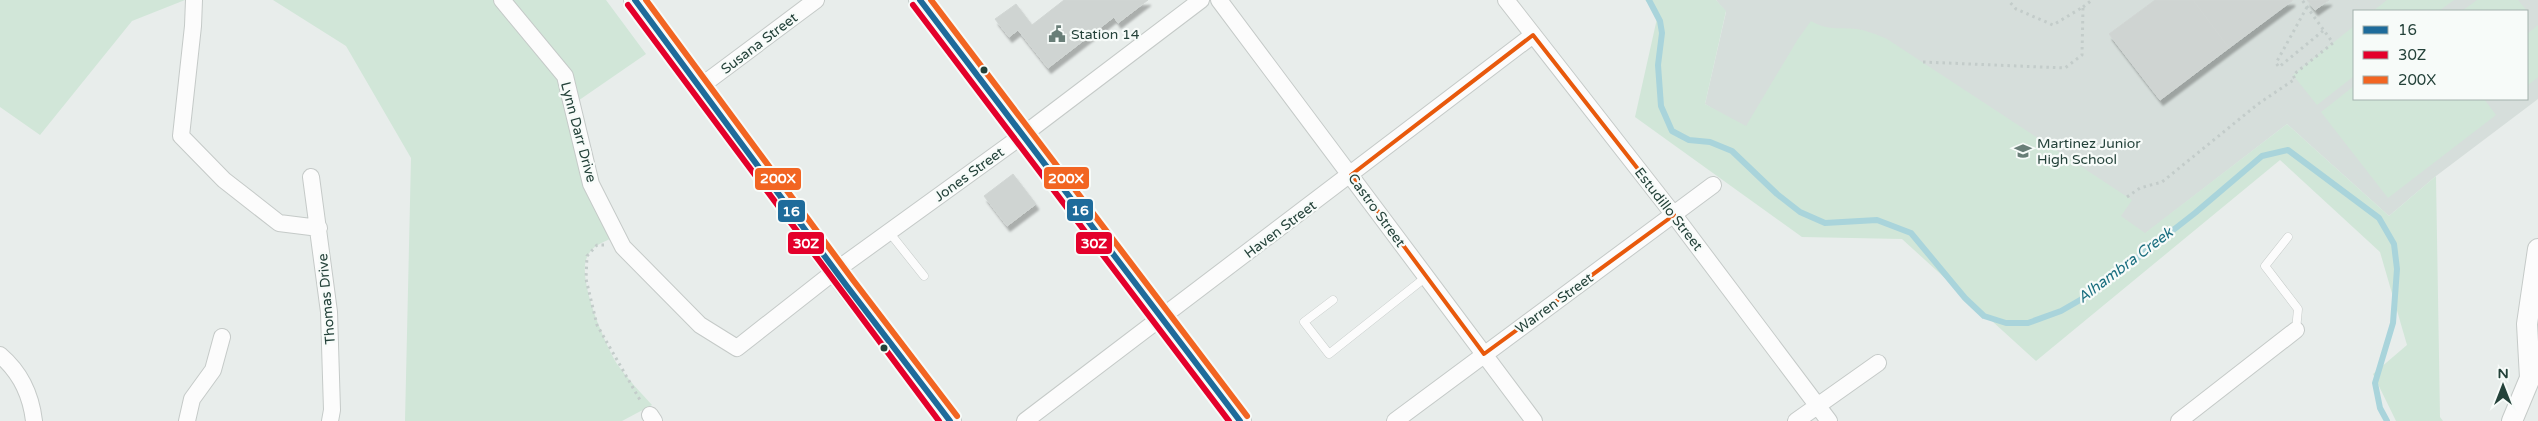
<svg xmlns="http://www.w3.org/2000/svg" width="2538" height="421" viewBox="0 0 2538 421" font-family="'Varela Round',sans-serif">
<style>
.built{fill:#d6dedb;fill-rule:evenodd}
.green{fill:#d1e6d8}
.lines{fill:none;stroke-linecap:round;stroke-linejoin:round}
.stream{stroke:#a9d4db;stroke-width:6}
.building{fill:#cfd4d2;stroke:#d1d6d4;filter:url(#shadow)}
.service-casing{stroke:#c5cac8;stroke-width:9}
.minor-casing{stroke:#c5cac8;stroke-width:18}
.tertiary-casing{stroke:#c5cac8;stroke-width:22}
.secondary-casing{stroke:#c3cbc8;stroke-width:24}
.path{stroke:#c3ccca;stroke-width:3;stroke-dasharray:2.5 4;stroke-linecap:butt}
.service{stroke:#fcfcfc;stroke-width:8}
.minor{stroke:#fcfcfc;stroke-width:16}
.tertiary{stroke:#fcfcfc;stroke-width:20}
.secondary{stroke:#fcfcfc;stroke-width:22}
.bus-1-casing{stroke:#f7fbf9;stroke-width:10}
.bus-2-casing{stroke:#f7fbf9;stroke-width:10}
.bus-3-casing{stroke:#f7fbf9;stroke-width:10}
.bus-1{stroke:#1e6b9b;stroke-width:6}
.bus-2{stroke:#e4002b;stroke-width:6}
.bus-3{stroke:#f26522;stroke-width:6}
.marked{fill:none;stroke:#e8590c;stroke-width:4;stroke-linejoin:round}
.bus-dot{fill:#24423a;stroke:#f7fbf9;stroke-width:2}
.labels{text-anchor:middle;stroke-width:4.5;stroke-linejoin:round;paint-order:stroke}
.poi-label{font-size:14px;fill:#24423a;stroke:#f7fbf9;text-anchor:start}
.street-label{font-size:14px;fill:#24423a;stroke:#f7fbf9}
.water-label{font-size:15px;font-style:italic;fill:#1c6f80;stroke:#f7fbf9}
.line-badge{stroke:#f7fbf9;stroke-width:2}
.badge-label{font-size:14px;text-anchor:middle;font-weight:bold;fill:#fff}
</style>
<defs>
<filter id="shadow"><feDropShadow dx="3" dy="5.5" stdDeviation="1" flood-color="#0004"/></filter>
</defs>
<rect width="100%" height="100%" fill="#e8edeb"/>
<!-- built -->
<path class="built" d="M1716 0H2538V99L2436 176 2389 216 2287 124 2085 280 2010 291 1705 104 1726 12ZM2354 11H2527V99H2354Z"/>
<!-- green -->
<path class="green" d="M0 0H185L132 21 40 135 0 107Z
M273 0H606L646 54 572 105 591 184 610 239C601 243 593 246 588 255 575 276 605 344 617 364 627 378 640 392 652 405L622 421H405L411 158 346 46Z
M1645 0H1716L1726 11 1705 104 1746 126 1798 39 1811 21C1829 31 1838 27 1857 29 1868 31 1878 35 1887 39L2132 200 2121 216 2145 233 2287 124 2389 216 2436 176 2440 417 2443 421H2396L2373 374 2407 345 2380 252 2280 160 2036 361 1902 239 1802 237 1635 117 1658 14Z
M2387 0H2454L2439 11H2373Z
M2477 0H2518L2528 12 2462 11Z
M2538 25V77L2527 86V34Z
M2354 26V76L2317 105 2293 75Z
M2354 86V99H2484L2496 115 2388 198 2321 112Z"/>
<g class="lines">
<!-- stream -->
<path class="stream" d="M1649 0 1660 21 1662 33 1658 65 1661 106 1672 131 1689 140 1710 142 1732 151 1777 194 1800 212 1825 223 1877 220 1911 233 1965 298 1984 316 2006 323H2028L2061 311 2094 292 2195 213 2262 156 2288 150 2379 218 2394 244 2397 269 2393 323 2375 383 2380 408 2387 421"/>
</g>
<!-- building -->
<path class="building" d="M1064 0H1148L1118 23 1114 17 1048 68 1018 30 1009 37 995 19 1016 4 1032 25Z
M2155 0H2193L2229 48 2160 100 2109 34Z
M2193 0H2292V1L2229 48Z
M2307 0H2329L2315 10Z
M1013 174 1036 204 1007 226 984 196Z"/>
<g class="lines">
<!-- service casing -->
<g class="service-casing">
<path id="service" d="M889 232 924 276
M2288 237 2265 266 2298 309 2296 330
M1333 300 1304 322 1329 354 1426 277"/>
</g>
<!-- minor casing -->
<g class="minor-casing">
<path id="minor" d="M194 0 193 26 181 136 224 180 279 223 319 228
M502 0 565 76 591 184 623 247 700 325 737 348 835 271 1023 135 1201 0
M1219 0 1534 421
M1506 0 1674 215 1829 421
M701 86 816 0
M311 177 329 312 332 410 330 421
M0 355C20 372 31 395 34 421
M650 415 654 421
M187 421 192 399 213 370 222 337
M1025 421 1533 35
M1395 421 1713 185
M1796 421 1878 363
M2179 421 2296 330"/>
</g>
<!-- tertiary casing -->
<g class="tertiary-casing">
<path id="tertiary" d="M2512 421 2530 378 2527 324 2538 249"/>
</g>
<!-- secondary casing -->
<g class="secondary-casing">
<path id="secondary" d="M635 0 846 285 950 421
M920 0 1240 421"/>
</g>
<!-- path -->
<path class="path" d="M2083 7 2092 0
M2307 7 2276 63 2279 67 2324 30
M1923 62 2065 68 2082 55 2083 7 2053 25 2016 9 2008 0
M2127 197 2140 188 2162 182 2258 104 2295 79 2293 75 2333 43 2302 0
M604 245H597L587 256 586 279 597 325 640 400"/>
<!-- service -->
<use href="#service" class="service"/>
<!-- minor -->
<use href="#minor" class="minor"/>
<!-- tertiary -->
<use href="#tertiary" class="tertiary"/>
<!-- secondary -->
<use href="#secondary" class="secondary"/>
<!-- bus-1 casing -->
<g class="bus-1-casing">
<path id="bus-1" d="M635 0 846 285 950 421
M920 0 1240 421"/>
</g>
<!-- bus-2 casing -->
<g class="bus-2-casing">
<path id="bus-2" d="M628 5 939 421
M913 5 1229 421"/>
</g>
<!-- bus-3 casing -->
<g class="bus-3-casing">
<path id="bus-3" d="M646 0 853 280 957 416
M931 0 1247 416"/>
</g>
<!-- bus-1 -->
<use href="#bus-1" class="bus-1"/>
<!-- bus-2 -->
<use href="#bus-2" class="bus-2"/>
<!-- bus-3 -->
<use href="#bus-3" class="bus-3"/>
</g>
<!-- marked area -->
<path class="marked" d="M1533 35 1674 215 1484 354 1351 175Z"/>
<!-- icons -->
<defs>
<g id="civic-bare" transform="scale(1.35)"><path d="M-.6-6.5H3V-4.5H.6V-3L4-1V1h2V6H-6V1h2V-1L-.6-3ZM-1.2 2.5V6h2.4V2.5Z" fill="#697e78" stroke="#f7fbf9" stroke-width="2.5" paint-order="stroke"/></g>
<g id="school-bare" transform="scale(1.35)"><path d="M0-5L7-2L0 1L-7-2ZM-4 1L0 2.5L4 1V4Q0 6-4 4Z" fill="#697e78" stroke="#f7fbf9" stroke-width="2.5" paint-order="stroke"/></g>
</defs>
<g fill-rule="evenodd">
<use href="#civic-bare" x="1057" y="34"/>
<use href="#school-bare" x="2023" y="151"/>
</g>
<!-- markers -->
<g class="bus-dot">
<circle cx="984" cy="70" r="4.5"/>
<circle cx="884" cy="348" r="4.5"/>
</g>
<g class="labels">
<!-- poi labels -->
<g class="poi-label">
<text x="1071" y="39">Station 14</text>
<text x="2037" y="148">Martinez Junior<tspan x="2037" dy="16">High School</tspan></text>
</g>
<!-- street labels -->
<g class="street-label">
<text transform="translate(759 43) rotate(-37)" y="5">Susana Street</text>
<text transform="translate(579 132) rotate(75)" y="5">Lynn Darr Drive</text>
<text transform="translate(969 174) rotate(-36)" y="5">Jones Street</text>
<text transform="translate(1669 209) rotate(52)" y="5">Estudillo Street</text>
<text transform="translate(1377 210) rotate(54)" y="5">Castro Street</text>
<text transform="translate(1280 229) rotate(-37)" y="5">Haven Street</text>
<text transform="translate(326 299) rotate(-95)" y="5">Thomas Drive</text>
<text transform="translate(1554 303) rotate(-36)" y="5">Warren Street</text>
</g>
<!-- water labels -->
<g class="water-label">
<text transform="translate(2125 265) rotate(-37)" y="5">Alhambra Creek</text>
</g>
</g>
<g class="line-badge">
<rect x="1043" y="166" width="47" height="24" rx="5" fill="#f26522"/>
<rect x="754" y="167" width="48" height="24" rx="5" fill="#f26522"/>
<rect x="1066" y="198" width="28" height="24" rx="5" fill="#1e6b9b"/>
<rect x="777" y="199" width="29" height="24" rx="5" fill="#1e6b9b"/>
<rect x="1075" y="231" width="38" height="24" rx="5" fill="#e4002b"/>
<rect x="787" y="231" width="38" height="24" rx="5" fill="#e4002b"/>
</g>
<g class="badge-label">
<text x="1066" y="183">200X</text>
<text x="778" y="183">200X</text>
<text x="1080" y="215">16</text>
<text x="791" y="216">16</text>
<text x="1094" y="248">30Z</text>
<text x="806" y="248">30Z</text>
</g>
<!-- legend -->
<rect x="2353" y="10" width="175" height="90" fill="#f7fbf9" stroke="#a3b1ad"/>
<rect x="2363" y="26" width="25" height="8" fill="#1e6b9b" stroke="#a3b1ad"/>
<text x="2398" y="35" font-size="15" fill="#24423a">16</text>
<rect x="2363" y="51" width="25" height="8" fill="#e4002b" stroke="#a3b1ad"/>
<text x="2398" y="60" font-size="15" fill="#24423a">30Z</text>
<rect x="2363" y="76" width="25" height="8" fill="#f26522" stroke="#a3b1ad"/>
<text x="2398" y="85" font-size="15" fill="#24423a">200X</text>
<!-- north arrow -->
<g transform="translate(2503 386)" stroke="#f7fbf9" stroke-width="4" paint-order="stroke">
<path d="M0-4L9 19L0 12L-9 19Z" fill="#24423a"/>
<text y="-8" font-size="14" font-weight="bold" text-anchor="middle" fill="#24423a">N</text>
</g>
</svg>
